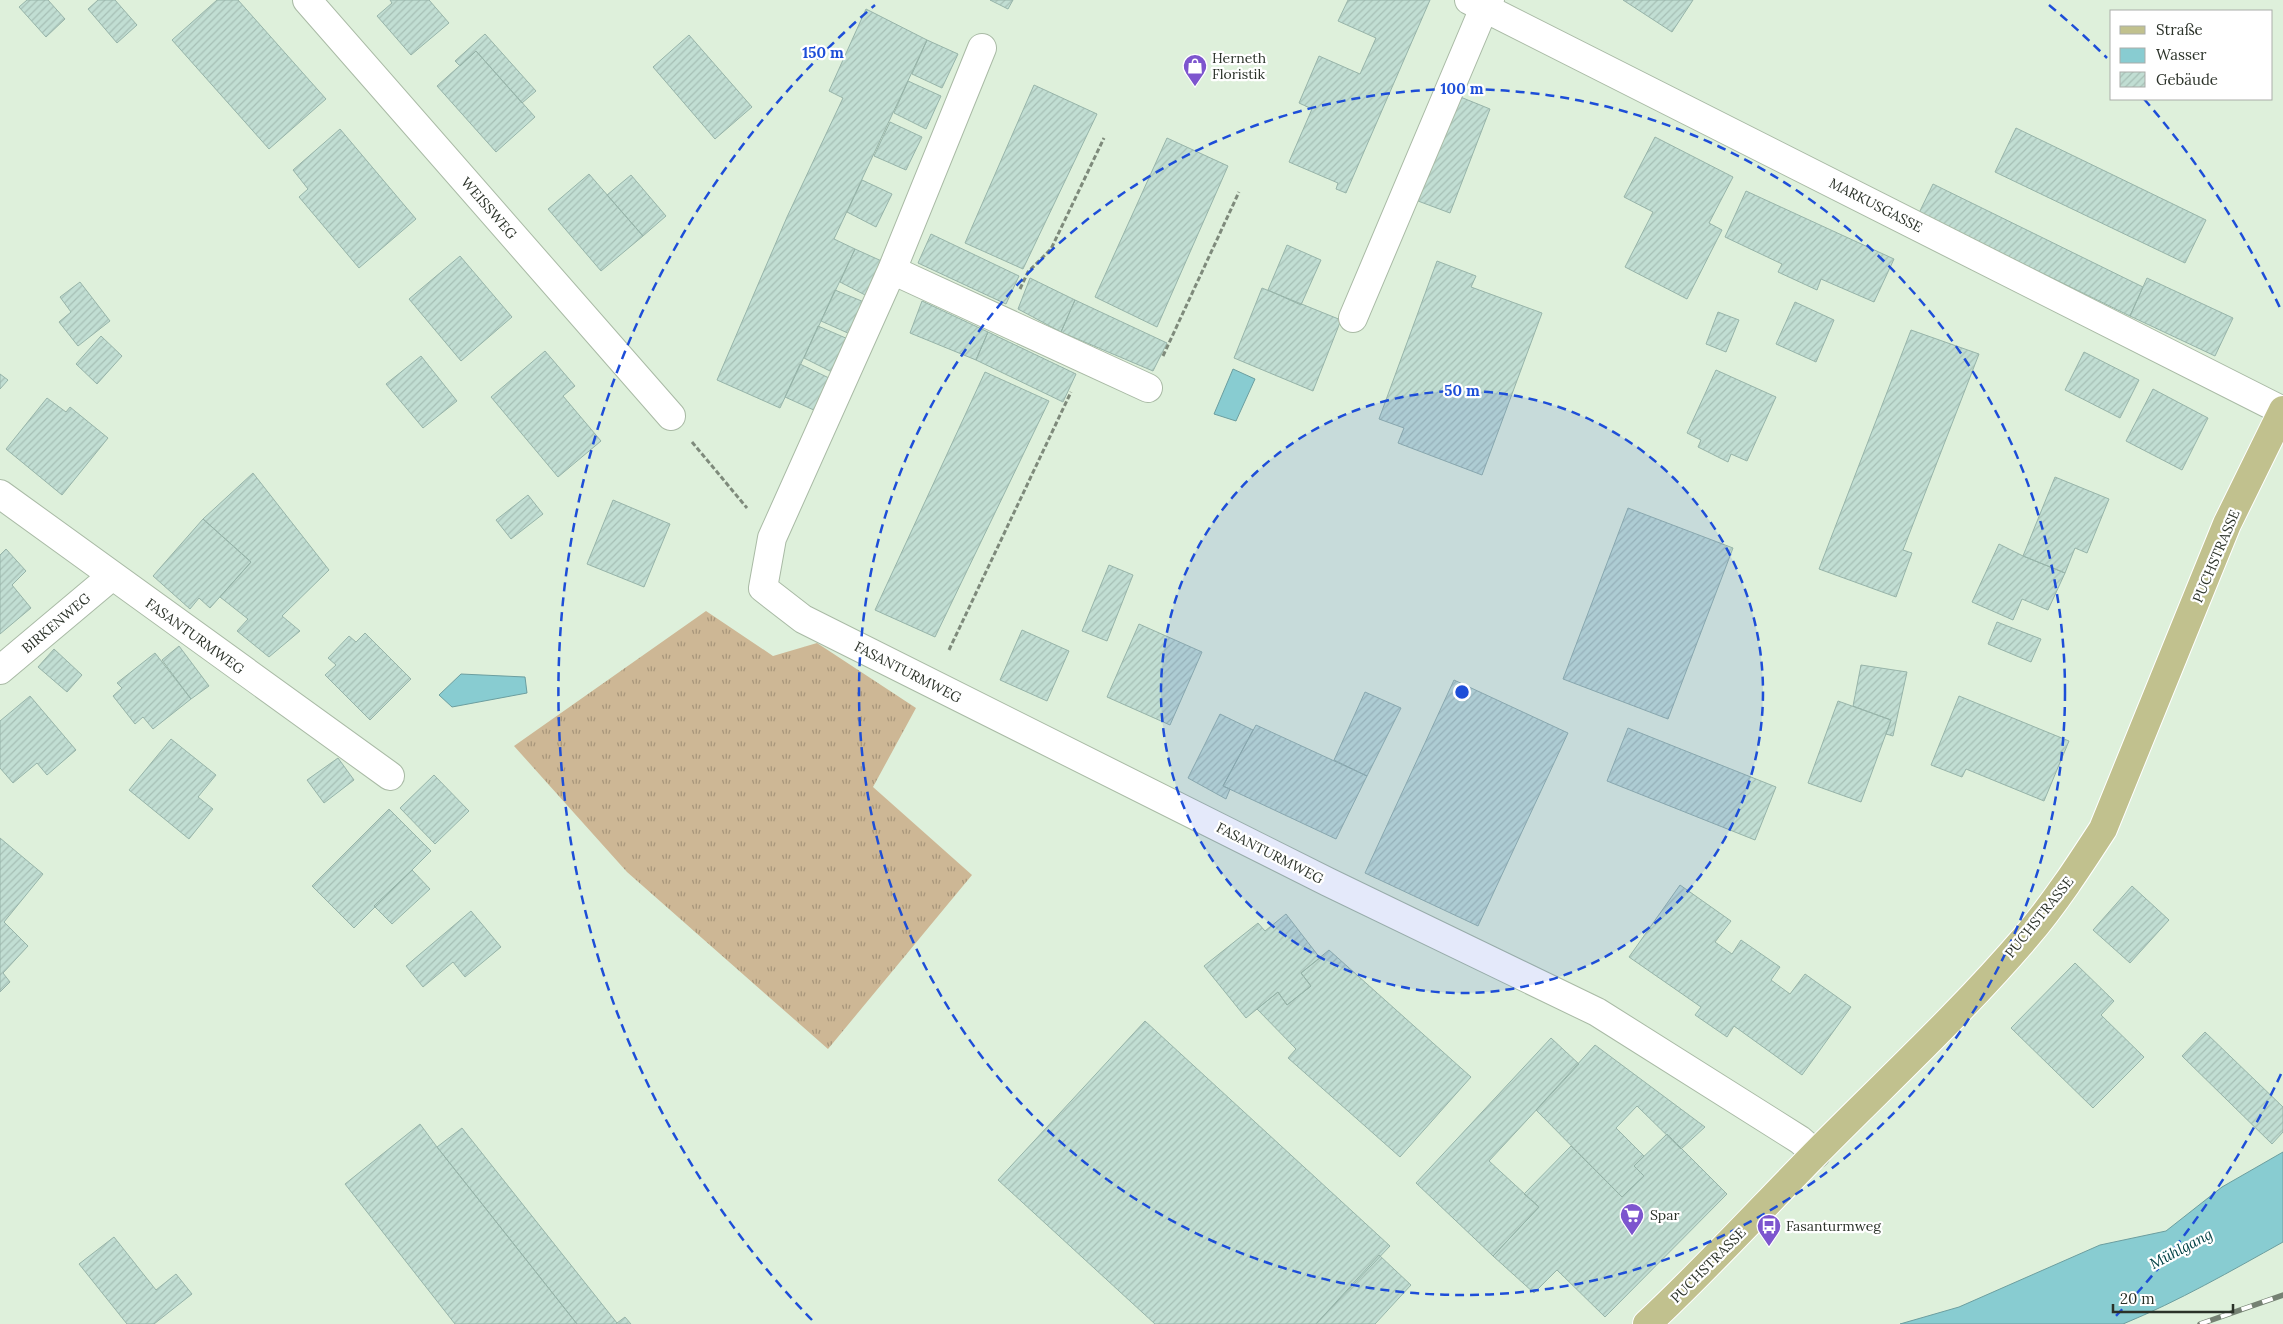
<svg xmlns="http://www.w3.org/2000/svg" width="2283" height="1324" viewBox="0 0 2283 1324" font-family="Lora,serif">
<style>
.grass{fill:url(#grass-tufts)}
.water{fill:#88ccd1;stroke:#6c9e9f}
.building{fill:url(#building-hatch);stroke:#97b4a9}
.lines{fill:none;stroke-linecap:round;stroke-linejoin:round}
.minor-casing{stroke:#a9baa5;stroke-width:30}
.major-casing{stroke:#fff;stroke-width:30}
.path{stroke:#7e8a7b;stroke-width:3;stroke-dasharray:5 2.5;stroke-linecap:butt}
.minor{stroke:#fff;stroke-width:28}
.major{stroke:#c1c18e;stroke-width:28}
.rail-casing{stroke:#758173;stroke-width:5.5}
.rail{stroke:#fff;stroke-width:4;stroke-dasharray:11;stroke-linecap:butt}
.ring{fill:none;stroke:#1d4ed8;stroke-width:2.5;stroke-dasharray:9 6}
.labels{text-anchor:middle;stroke-width:4.5;stroke-linejoin:round;paint-order:stroke}
.poi-label{font-size:14px;fill:#2b3229;stroke:#fff;text-anchor:start}
.street-label{font-size:14px;fill:#2b3229;stroke:#fff}
.water-label{font-size:15px;font-style:italic;fill:#004145;stroke:#fff}
.centre{fill:#1d4ed8;stroke:#fff;stroke-width:2.5}
.ring-label{font-size:15px;text-anchor:middle;font-weight:bold;fill:#1d4ed8;stroke:#fff;stroke-width:4.5;stroke-linejoin:round;paint-order:stroke}
</style>
<defs>
<pattern id="grass-tufts" width="24" height="20" patternUnits="userSpaceOnUse" patternTransform="scale(1.25)"><rect width="24" height="20" fill="#cdb795"/><path d="M3 7l-1-3M5 7V3M7 7l1-3M15 17l-1-3M17 17v-4M19 17l1-3" fill="none" stroke="#a7957a"/></pattern>
<pattern id="building-hatch" width="6" height="6" patternUnits="userSpaceOnUse" patternTransform="scale(1.25)"><rect width="6" height="6" fill="#c1ded3"/><path d="M-1 1l2-2M0 6l6-6M5 7l2-2" fill="none" stroke="#a6bfb5"/></pattern>
</defs>
<rect width="100%" height="100%" fill="#def0db"/>
<!-- grass -->
<path class="grass" d="M706 611 773 656 817 643 916 708 873 787 972 875 828 1049 627 872 514 746Z"/>
<!-- water -->
<path class="water" d="M1233 369 1255 379 1236 421 1214 414Z
M461 674 525 677 527 693 452 707 439 695Z
M2283 1152V1242C2231 1271 2179 1301 2123 1324H1900L1959 1307 2100 1245 2166 1231 2222 1187Z"/>
<!-- building -->
<path class="building" d="M27 0H48L65 19 46 37 19 7Z
M98 0H115L137 25 117 43 88 9Z
M217 0H238L326 99 269 149 172 40Z
M390 0H429L449 23 411 55 377 16 392 3Z
M990 0H1013L1008 9Z
M1348 0H1430L1346 193 1336 189 1338 183 1289 162 1312 109 1299 103 1319 56 1360 74 1376 38 1338 21Z
M1623 0H1693L1672 32Z
M866 9 927 40 834 239 855 249 780 408 717 380 787 217 843 98 829 91Z
M485 34 536 91 522 103 476 51 460 66 455 61Z
M689 35 752 107 715 139 653 67Z
M927 40 958 54 942 88 912 74Z
M476 51 535 117 496 152 437 86Z
M908 81 941 96 926 129 894 113Z
M1034 85 1097 114 1023 269 965 243Z
M1458 96 1490 109 1450 213 1418 201Z
M890 122 922 137 906 170 874 156Z
M2016 128 2206 220 2185 263 1995 172Z
M340 129 416 219 359 268 299 197 308 189 293 170Z
M1655 137 1733 177 1709 223 1722 230 1687 299 1625 267 1653 212 1624 197Z
M1167 138 1228 166 1157 327 1095 297Z
M589 174 643 236 601 271 548 209Z
M631 175 666 216 643 236 607 195Z
M862 180 892 194 876 227 847 212Z
M1933 184 2143 287 2130 316 1919 213Z
M1746 191 1894 259 1874 302 1821 279 1817 290 1778 272 1782 264 1725 237Z
M931 234 1019 276 1006 304 918 263Z
M1287 245 1321 260 1301 305 1268 290Z
M855 249 886 263 869 297 840 282Z
M460 256 512 317 461 361 409 299Z
M1437 261 1476 276 1471 287 1542 313 1482 475 1398 443 1404 428 1379 419Z
M1030 278 1075 300 1061 332 1018 309Z
M2147 278 2233 318 2215 356 2130 316Z
M80 282 110 321 78 346 59 322 71 312 60 297Z
M1262 288 1341 320 1313 391 1234 358Z
M835 290 864 302 850 334 821 321Z
M1075 300 1167 343 1153 371 1061 332Z
M922 301 988 332 976 360 910 333Z
M1795 302 1834 320 1816 362 1776 344Z
M1718 312 1739 320 1726 352 1706 344Z
M818 326 848 339 832 372 804 358Z
M1911 330 1979 354 1903 550 1912 553 1896 597 1819 569Z
M988 332 1076 374 1063 402 976 360Z
M101 336 122 356 97 384 76 364Z
M545 351 575 386 563 396 601 441 558 477 491 397Z
M2084 352 2139 380 2120 418 2065 390Z
M421 356 457 401 423 428 386 384Z
M800 364 831 379 816 411 785 397Z
M1716 370 1776 397 1747 461 1731 454 1728 462 1698 447 1701 440 1687 433Z
M985 372 1049 401 935 637 875 610Z
M0 374 8 380 0 389Z
M2153 389 2208 418 2182 470 2126 441Z
M47 398 66 412 70 407 108 438 62 495 6 449Z
M253 473 329 570 282 616 300 631 269 657 237 631 248 619 220 597 251 562 203 519Z
M2055 477 2109 499 2087 553 2075 548 2065 573 2023 556Z
M528 495 543 514 511 539 496 520Z
M613 500 670 524 644 587 587 564Z
M1628 508 1733 548 1668 719 1563 679Z
M203 519 251 562 210 608 199 598 190 609 153 576Z
M1999 544 2023 556 2065 573 2048 610 2022 599 2013 620 1972 602Z
M6 549 26 571 12 585 31 608 0 634V555Z
M1109 565 1133 575 1107 641 1082 631Z
M1997 622 2041 639 2031 662 1988 644Z
M1139 624 1202 652 1170 725 1107 697Z
M1022 630 1069 651 1047 701 1000 680Z
M365 633 411 679 370 720 325 675 336 665 328 658 349 636 356 642Z
M179 646 209 686 191 699 162 660Z
M54 649 82 675 67 692 38 667Z
M155 653 191 699 153 729 143 717 135 724 113 696 122 688 117 683Z
M1861 665 1907 672 1893 736 1886 734 1891 720 1853 706Z
M1454 680 1568 733 1478 926 1365 873Z
M1365 692 1401 708 1367 776 1334 760Z
M30 696 76 750 47 775 37 763 13 783 0 768V721Z
M1959 696 2069 741 2044 801 1966 769 1962 777 1931 765Z
M1838 701 1891 720 1861 802 1808 783Z
M1220 714 1253 730 1223 786 1230 789 1226 799 1188 778Z
M1256 725 1367 776 1336 839 1223 786Z
M1628 728 1776 787 1755 840 1607 781Z
M171 739 216 775 198 797 213 809 189 839 129 790Z
M338 758 354 780 324 803 307 780Z
M434 775 469 811 435 844 400 808Z
M389 809 431 851 354 928 312 886Z
M0 838 43 874 4 922 28 946 3 973 10 982 0 992Z
M412 870 430 889 392 924 374 906Z
M1680 885 1731 921 1715 942 1732 954 1741 940 1780 967 1771 980 1790 994 1805 974 1851 1007 1802 1075 1734 1026 1727 1037 1695 1015 1701 1007 1629 957Z
M2132 886 2169 920 2130 963 2093 930Z
M471 911 501 947 465 977 453 962 423 987 406 966Z
M1286 914 1320 958 1301 973 1311 986 1287 1005 1278 992 1246 1018 1204 966 1258 923 1265 931Z
M1329 950 1471 1077 1400 1157 1288 1058 1296 1049 1257 1009 1278 992 1287 1005 1311 986 1301 973Z
M2075 963 2114 1001 2101 1015 2144 1057 2093 1108 2011 1028Z
M1145 1021 1390 1246 1316 1324H1155L998 1180Z
M2205 1032 2283 1107V1132L2272 1144 2182 1056Z
M1551 1038 1579 1064 1489 1161 1539 1207 1493 1256 1416 1183Z
M1595 1045 1705 1127 1681 1149 1637 1106 1616 1128 1644 1156 1634 1166 1644 1176 1622 1197 1536 1110Z
M420 1124 437 1147 577 1324H455L345 1184Z
M462 1128 617 1323 616 1324H577L437 1147Z
M1667 1134 1727 1194 1605 1317 1557 1270 1534 1293 1493 1256 1539 1207 1524 1194 1571 1146 1622 1197 1644 1176 1634 1166Z
M114 1237 156 1290 176 1274 192 1294 154 1324H127L79 1264Z
M1379 1255 1411 1285 1375 1324H1316Z
M625 1317 631 1324H616L617 1323Z"/>
<g class="lines">
<!-- minor casing -->
<g class="minor-casing">
<path id="minor" d="M307 0 671 416
M1469 0 2283 411
M982 48 892 270 772 538 763 588 803 619 1328 882 1597 1012 1800 1140 1816 1154
M892 270 1148 388
M1353 318 1484 8 1490 0
M0 494 390 776
M0 670 112 576"/>
</g>
<!-- major casing -->
<g class="major-casing">
<path id="major" d="M1647 1324C1705 1270 1759 1211 1815 1154 1886 1082 1960 1014 2026 937 2055 903 2079 866 2103 829L2227 524 2283 410"/>
</g>
<!-- path -->
<path class="path" d="M1020 289 1028 272 1051 249 1104 138
M1163 356 1239 192
M692 442 747 508
M949 650 1071 392"/>
<!-- minor -->
<use href="#minor" class="minor"/>
<!-- major -->
<use href="#major" class="major"/>
<!-- rail casing -->
<g class="rail-casing">
<path id="rail" d="M2200 1324 2283 1295"/>
</g>
<!-- rail -->
<use href="#rail" class="rail"/>
</g>
<!-- distance rings -->
<circle cx="1462" cy="692" r="301" fill="#1d4ed8" fill-opacity=".12"/>
<g class="ring">
<circle cx="1462" cy="692" r="301"/>
<circle cx="1462" cy="692" r="603"/>
<path d="M2281 1074A904 904 0 0 1 2112 1320M812 1320A904 904 0 0 1 875 5M2049 5A904 904 0 0 1 2107 58M2144 99A904 904 0 0 1 2281 310"/>
</g>
<!-- icons -->
<defs>
<g id="shop-pin" transform="scale(1.25)"><path d="M0 17L-7.5 6A9.5 9.5 0 1 1 7.5 6Z" fill="#7d55ce" stroke="#fff"/><path d="M-5-2.5h2.3a2.7 3.5 0 0 1 5.4 0H5L5.5 6h-11ZM-1.5-2.5h3a1.5 2.3 0 0 0-3 0Z" fill="#fff"/></g>
<g id="supermarket-pin" transform="scale(1.25)"><path d="M0 17L-7.5 6A9.5 9.5 0 1 1 7.5 6Z" fill="#7d55ce" stroke="#fff"/><path d="M-6-5.5h2.5l.6 2H6L4.5 2H-2.5L-4.4-4H-6ZM-1.5 3.2a1.3 1.3 0 1 0 .1 0ZM3 3.2a1.3 1.3 0 1 0 .1 0Z" fill="#fff"/></g>
<g id="bus-pin" transform="scale(1.25)"><path d="M0 17L-7.5 6A9.5 9.5 0 1 1 7.5 6Z" fill="#7d55ce" stroke="#fff"/><path d="M-5-6H5V4H4V6H2V4H-2V6H-4V4H-5ZM-3.5-4V0h7V-4ZM-3.5 1.2v1.5H-2V1.2ZM2 1.2v1.5H3.5V1.2Z" fill="#fff"/></g>
</defs>
<g fill-rule="evenodd">
<use href="#shop-pin" x="1195" y="66"/>
<use href="#supermarket-pin" x="1632" y="1215"/>
<use href="#bus-pin" x="1769" y="1226"/>
</g>
<g class="labels">
<!-- poi labels -->
<g class="poi-label">
<text x="1212" y="63">Herneth<tspan x="1212" dy="16">Floristik</tspan></text>
<text x="1650" y="1220">Spar</text>
<text x="1786" y="1231">Fasanturmweg</text>
</g>
<!-- street labels -->
<g class="street-label">
<text transform="translate(1876 205) rotate(27)" y="5">MARKUSGASSE</text>
<text transform="translate(489 208) rotate(49)" y="5">WEISSWEG</text>
<text transform="translate(2216 556) rotate(-67)" y="5">PUCHSTRASSE</text>
<text transform="translate(56 623) rotate(-40)" y="5">BIRKENWEG</text>
<text transform="translate(195 636) rotate(36)" y="5">FASANTURMWEG</text>
<text transform="translate(908 672) rotate(27)" y="5">FASANTURMWEG</text>
<text transform="translate(1270 853) rotate(27)" y="5">FASANTURMWEG</text>
<text transform="translate(2039 917) rotate(-51)" y="5">PUCHSTRASSE</text>
<text transform="translate(1708 1265) rotate(-45)" y="5">PUCHSTRASSE</text>
</g>
<!-- water labels -->
<g class="water-label">
<text transform="translate(2181 1249) rotate(-28)" y="5">Mühlgang</text>
</g>
</g>
<circle cx="1462" cy="692" r="8" class="centre"/>
<g class="ring-label">
<text x="823" y="58">150 m</text>
<text x="1462" y="94">100 m</text>
<text x="1462" y="396">50 m</text>
</g>
<!-- legend -->
<rect x="2110" y="10" width="162" height="90" fill="#ffffff" stroke="#aaada9"/>
<rect x="2120" y="26" width="25" height="8" fill="#c1c18e" stroke="#aaada9"/>
<text x="2156" y="35" font-size="15" fill="#2b3229">Straße</text>
<rect x="2120" y="48" width="25" height="15" fill="#88ccd1" stroke="#aaada9"/>
<text x="2156" y="60" font-size="15" fill="#2b3229">Wasser</text>
<rect x="2120" y="72" width="25" height="15" fill="url(#building-hatch)" stroke="#aaada9"/>
<text x="2156" y="85" font-size="15" fill="#2b3229">Gebäude</text>
<!-- scale -->
<path d="M2113 1304v8h120v-8" fill="none" stroke="#2b3229" stroke-width="2.5"/>
<text x="2120" y="1304" font-size="15" fill="#2b3229" stroke="#ffffff" stroke-width="4" paint-order="stroke">20 m</text>
</svg>
